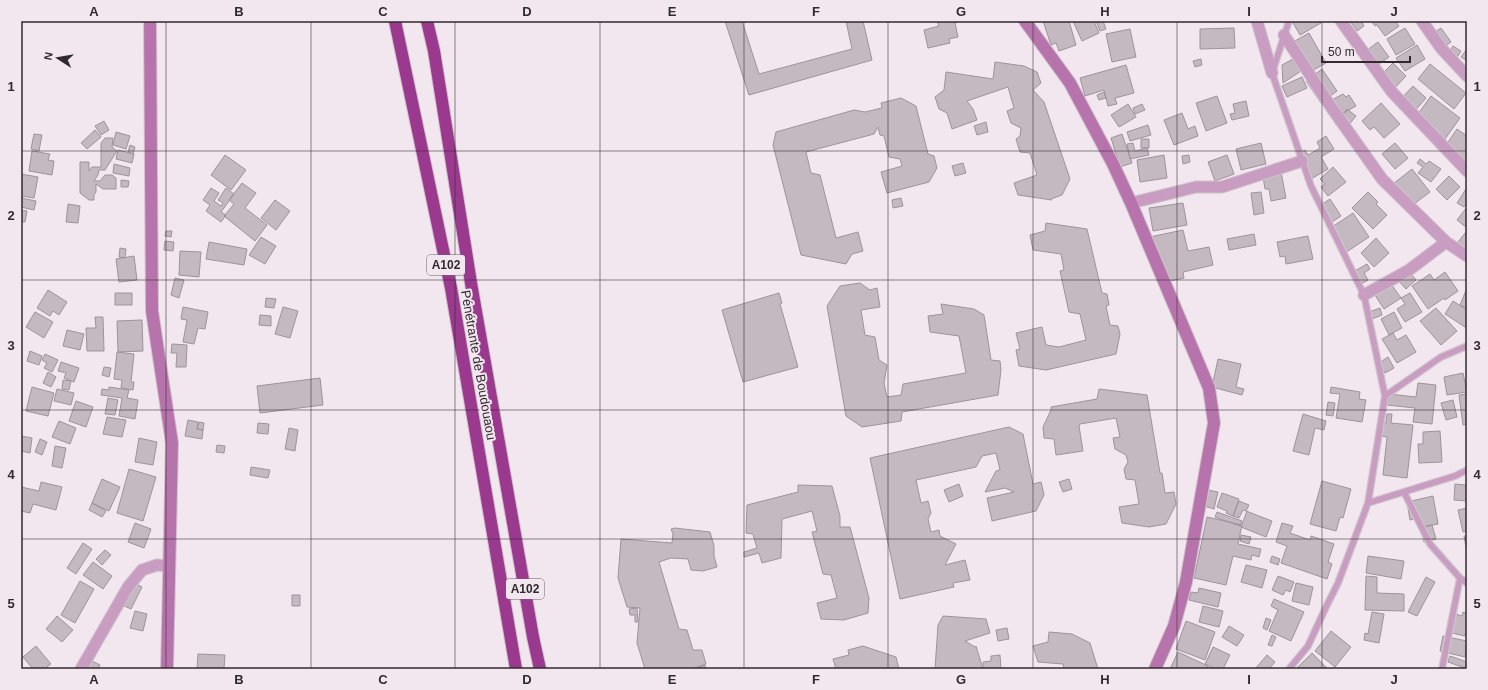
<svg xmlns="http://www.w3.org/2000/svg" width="1488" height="690" viewBox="0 0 1488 690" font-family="Helvetica,sans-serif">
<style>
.building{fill:#c4b8c1;stroke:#9e939c}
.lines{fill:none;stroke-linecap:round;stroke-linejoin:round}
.lane-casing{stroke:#cfc4cc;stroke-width:8}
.street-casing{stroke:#cfc4cc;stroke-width:13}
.secondary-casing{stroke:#cfc4cc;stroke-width:14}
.highway-casing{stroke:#cfc4cc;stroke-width:14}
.lane{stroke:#c99cc1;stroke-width:5.5}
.street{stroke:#c99cc1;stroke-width:11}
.secondary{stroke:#b774ac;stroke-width:12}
.highway{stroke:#9a398e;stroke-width:12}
.grid{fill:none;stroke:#2f2a2e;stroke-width:1;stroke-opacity:0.55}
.labels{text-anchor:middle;stroke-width:4;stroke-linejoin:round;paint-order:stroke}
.shield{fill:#f2e6ef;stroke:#6a6268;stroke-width:1}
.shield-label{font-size:12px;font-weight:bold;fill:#2f2a2e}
.street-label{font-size:13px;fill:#2f2a2e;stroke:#f2e6ef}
.neatline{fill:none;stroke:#2f2a2e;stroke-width:1.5}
.grid-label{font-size:13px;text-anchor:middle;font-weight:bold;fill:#2f2a2e}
</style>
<rect width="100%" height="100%" fill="#f2e6ef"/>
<!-- building -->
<path class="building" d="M725 21H742L759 74 852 49 846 21H863L872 60 749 95Z
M937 21H960L955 23 958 37 949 39 950 43 928 48 924 30 939 26Z
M1043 21H1069L1076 45 1059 51 1056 43 1051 45Z
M1073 21H1094L1099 33 1082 41Z
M1096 21H1103L1106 29 1100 31Z
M1292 21H1319L1321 23 1300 35Z
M1353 21H1361L1364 26 1357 31 1351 22Z
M1371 21H1395L1399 26 1385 36 1377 25 1375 26Z
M1234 28 1235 48 1200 49V29Z
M1405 28 1415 44 1396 55 1387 39Z
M1441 28 1451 42 1439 50 1429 36Z
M1130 29 1136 57 1112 62 1106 34Z
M1309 33 1326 63 1310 72 1293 42Z
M1378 42 1389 57 1372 69 1362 54Z
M1417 45 1425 59 1405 71 1396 58Z
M1453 46 1461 51 1456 59 1448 54Z
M1467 49V61L1461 57Z
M1201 59 1202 65 1195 67 1193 61Z
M1293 59 1301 71 1283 83 1282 65Z
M995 62 1024 66 1037 72 1041 83 1033 90 1044 102 1070 179 1062 195 1051 199 1052 200 1018 195 1014 183 1037 175 1030 153 1020 152 1016 139 1020 136 1021 128 1011 123 1007 111 1014 108 1008 87 967 101 973 109 977 120 952 129 947 113 939 109 935 97 944 90 946 72 993 79Z
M1393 63 1406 76 1392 91 1379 77Z
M1430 64 1466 93 1454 109 1418 79Z
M1126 65 1134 93 1115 98 1117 104 1108 106 1104 90 1085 96 1080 78Z
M1322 69 1337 91 1321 103 1306 81Z
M1302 77 1307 88 1287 97 1282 86Z
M1413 86 1426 98 1413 113 1399 101Z
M1104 92 1106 98 1099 100 1097 95Z
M1343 94 1346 97 1349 95 1356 106 1338 116 1330 101Z
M1217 96 1227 123 1206 131 1196 103Z
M1431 96 1460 118 1445 139 1415 118Z
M901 98 916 106 928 154 934 156 937 168 929 182 887 193 881 172 902 166 900 159 889 157 884 136 880 135 878 127 874 134 806 152 811 173 820 175 836 238 858 232 863 251 852 254 846 264 801 255 773 145 776 132 854 110 865 112 882 108 881 103Z
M1246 101 1249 116 1232 120 1230 114 1235 113 1233 104Z
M1381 103 1400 124 1384 138 1374 127 1370 130 1362 121Z
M1128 104 1136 117 1119 127 1111 115Z
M1142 104 1145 110 1135 114 1133 108Z
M1347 109 1356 116 1344 131 1335 124Z
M1182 113 1188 129 1195 126 1198 136 1174 145 1164 120Z
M104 121 109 130 101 135 95 126Z
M986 122 988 132 977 135 974 126Z
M1148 125 1151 135 1130 141 1127 132Z
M1457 129 1467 136V169L1444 148Z
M95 130 101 137 87 149 81 143Z
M116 132 130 136 126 149 113 145Z
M34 134 42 135 39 151 31 149Z
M1122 134 1132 163 1120 167 1111 138Z
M1326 136 1334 149 1321 157 1328 169 1311 179 1297 155 1305 150 1308 155 1320 148 1317 142Z
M105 138H113L112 147 117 151 105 170H99L98 175 94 181H100L105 175H112L116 178V189H103L96 184V192L94 195V200H89L80 193V162H89V171L92 167H101V143Z
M1141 139H1149V148H1141Z
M1133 143 1135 151 1147 148 1149 155 1130 159 1127 144Z
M1261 143 1266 164 1241 170 1236 149Z
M1395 143 1408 158 1395 169 1382 154Z
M130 145 135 147 133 154 128 152Z
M118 150 134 154 132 163 116 159Z
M32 151 50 154 48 160 54 161 52 175 29 171Z
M225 155 246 170 231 190 211 175Z
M1164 155 1167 178 1140 182 1137 160Z
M1189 155 1190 162 1183 164 1182 156Z
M1227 155 1234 174 1215 181 1208 162Z
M1420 159 1426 164 1429 161 1441 169 1431 182 1418 173 1423 167 1417 163Z
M963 163 966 173 955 176 952 166Z
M114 164 130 168 129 176 113 173Z
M1333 167 1346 182 1328 196 1321 187 1325 184 1320 179Z
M1412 169 1430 192 1414 204 1410 198 1406 201 1393 184Z
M1281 172 1286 198 1271 201 1269 189H1265L1263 176Z
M21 174 38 177 34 198 21 196Z
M1449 176 1460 187 1447 200 1436 189Z
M121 180 129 181 128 187H121Z
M242 183 256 193 245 208 267 225 255 241 224 216 234 204 229 200Z
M211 188 219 193 214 201 221 206 223 203 218 200 226 188 234 194 221 212 226 215 221 222 206 211 210 205 203 200Z
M1466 189 1467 202 1464 207 1457 203Z
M1261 192 1264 213 1254 215 1251 193Z
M1368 192 1378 202 1376 204 1387 215 1373 229 1352 208Z
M21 198 36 201 34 210 21 207Z
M901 198 903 206 893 208 892 200Z
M1330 199 1341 216 1329 224 1318 207Z
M275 200 290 211 276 230 261 218Z
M1183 203 1187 225 1153 231 1149 208Z
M68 204 80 206 78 223 66 222Z
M1467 207V228L1457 220Z
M21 210 27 211 25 222H21Z
M1353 213 1369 237 1345 253 1329 229Z
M1046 223 1087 229 1102 293 1107 294 1109 305 1106 306 1110 325 1118 326 1120 334 1116 354 1046 370 1019 366 1016 350 1020 349 1016 333 1042 327 1046 345 1059 347 1086 340 1080 314 1069 312 1060 271 1064 270 1061 254 1033 250 1030 235 1045 231Z
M1183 230 1188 251 1209 247 1213 265 1183 272 1184 278 1165 282 1145 238Z
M166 231H172L171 237 165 236Z
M1466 232 1467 233V257L1454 247Z
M1254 234 1256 245 1229 250 1227 239Z
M1308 236 1313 259 1286 264 1285 256 1280 257 1277 242Z
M261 237 276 246 265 264 249 255Z
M1376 238 1389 253 1374 267 1361 253Z
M165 241 174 242 173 251 164 250Z
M209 242 247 249 244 265 206 259Z
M120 248 126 249 125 258 119 257Z
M180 251 201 252 199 277 179 275Z
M134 256 137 280 119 282 116 259Z
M1367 264 1370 269 1364 273 1368 280 1361 284 1353 272Z
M1408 270 1416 280 1406 289 1397 279Z
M1445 272 1458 291 1445 300 1444 298 1428 309 1412 286 1430 274 1434 280Z
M175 278 184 280 179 298 171 295Z
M1389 281 1401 298 1384 309 1373 292Z
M860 283 870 290 877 288 880 307 861 310 865 335 875 337 879 360 887 365 884 383 887 397 901 395 903 384 966 373 959 336 930 332 928 316 943 314 941 304 974 309 984 315 991 360 1000 361 1001 370 998 395 902 412 901 421 862 427 846 416 827 306 840 286Z
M1467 288V308L1460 305Z
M48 290 67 302 59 315 53 311 50 316 37 308Z
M115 293H132V305H115Z
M779 293 782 303 780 304 798 367 743 382 722 310Z
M1410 293 1422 312 1405 322 1397 309 1405 304 1401 298Z
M266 298 276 299 274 308 265 307Z
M1453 301 1467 310V324L1465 327 1445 314Z
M183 307 208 312 205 329 198 328 194 344 183 342 187 320 181 319Z
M283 307 298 311 290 338 275 334Z
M1380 308 1382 315 1372 319 1369 312Z
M1436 308 1457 331 1441 345 1420 321Z
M35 312 53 322 44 338 26 327Z
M1394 312 1402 328 1389 335 1381 319Z
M260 315 271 316V326L259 325Z
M95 317H103L104 351H87L86 328H96Z
M142 320 143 351 118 352 117 321Z
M67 330 84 334 80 350 63 346Z
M1393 333 1397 340 1406 335 1416 352 1397 363 1382 339Z
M172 344 187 345 186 367H176L177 353H171Z
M30 351 42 356 39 365 27 361Z
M117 352 134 354 131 382H134L133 390 121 388 122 380 114 379Z
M45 354 58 360 52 372 44 368 47 363 42 360Z
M1388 357 1394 368 1385 373 1379 363Z
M1218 359 1241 364 1236 387 1244 389 1242 395 1212 387Z
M61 362 79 368 74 382 64 378 66 373 58 371Z
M104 367 111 368 109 377 102 375Z
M48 372 56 377 51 387 43 383Z
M1463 373 1467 392 1447 395 1444 377Z
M320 378 323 405 260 413 257 386Z
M63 380 71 381 69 390 62 389Z
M1418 383 1436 385 1432 424 1413 422 1415 408 1387 405 1389 394 1416 397Z
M32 387 54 393 48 416 26 411Z
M109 387 129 390 127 398 138 400 135 419 119 416 122 398 101 395 102 389 109 390Z
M1331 387 1360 392 1359 399 1366 400 1362 422 1336 418 1340 394 1330 393Z
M57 389 74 393 71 405 54 401Z
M1099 389 1147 395 1160 473H1162L1165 493 1174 492 1176 504 1166 524 1149 527 1122 523 1119 507 1139 504 1135 480 1126 479 1124 469 1128 462 1126 455 1115 449 1113 438 1120 437 1116 418 1080 424 1079 426 1083 451 1056 455 1054 439 1044 438 1043 427 1051 410V407L1097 399Z
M1467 394V424L1463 425 1459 395Z
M108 398 118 400 115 415 105 414Z
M1453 400 1457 417 1446 420 1441 403Z
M76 401 93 407 86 427 69 421Z
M1328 402 1335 403 1333 416 1326 415Z
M1303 414 1326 421 1324 430 1315 428 1309 455 1293 451Z
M1387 414H1392L1391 423 1413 425 1407 478 1383 475 1387 437 1380 436 1382 422 1386 423Z
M107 417 126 420 122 437 103 434Z
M188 420 198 422 197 429 203 430 202 439 185 436Z
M59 421 76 428 70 444 52 437Z
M199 422 204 423 203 430 197 429Z
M258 423 269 424 268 434 257 433Z
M1009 427 1023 434 1033 484 1041 482 1044 495 1036 511 992 521 987 498 1014 492 1005 488 985 492 996 471 1000 470 996 453 982 456 976 467 916 480 921 503 928 501 931 513 928 519 931 532 939 530 940 536 956 544 945 565 965 560 970 580 953 583 954 587 900 599 870 458Z
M289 428 298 430 295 451 285 449Z
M1440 431 1442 462 1419 463 1418 444H1423V432Z
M21 436 32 438 30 453 21 451Z
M139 438 157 442 153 465 135 462Z
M40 439 47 442 42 455 35 452Z
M217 445 225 446 224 453 216 452Z
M55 446 66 448 62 468 52 466Z
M251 467 270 470 268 478 250 475Z
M129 469 156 477 143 521 117 513Z
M102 479 120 487 109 511 92 503Z
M1069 479 1072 489 1063 492 1059 482Z
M1322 481 1351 489 1343 518 1340 517 1336 531 1310 524Z
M41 482 62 487 56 510 33 504 30 513 21 511V487L39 491Z
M959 484 963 496 949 502 944 490Z
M1455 484 1467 485V501L1454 500Z
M798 485 832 486 840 516V527H850L869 598 868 613 844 620 821 619 817 603 837 598 831 575 823 574 812 532 817 531 812 511 782 519 781 558 762 563 759 553 744 557V552L757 548 753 534 746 533 747 505 798 492Z
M1208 490 1218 492 1214 509 1204 506Z
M1222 493 1239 499 1233 516 1226 513 1227 511 1217 507Z
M1433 496 1438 524 1420 527 1418 518 1410 520 1407 502Z
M1239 501 1249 505 1246 511 1272 521 1266 537 1241 527 1247 511 1243 510 1239 518 1233 516Z
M92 503 106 511 102 517 89 510Z
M1467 508V531L1463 532 1458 510Z
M1217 512 1242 521 1240 526 1215 517Z
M1207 517 1242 525 1238 544 1261 549 1259 557 1252 555 1251 560 1233 556 1226 585 1194 578Z
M135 523 151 529 144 548 128 542Z
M1282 523 1293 526 1290 533 1310 540 1311 536 1334 544 1328 562 1332 564 1327 579 1281 563 1287 546 1276 542Z
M1432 525 1436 539 1424 542 1421 528Z
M675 528 710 532 714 546V556L717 567 703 571 691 570 688 559 671 558 659 562 679 629 687 630 693 650H702L706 664 692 669H645L637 643 640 608 627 607 618 578 621 539 672 543 673 534 671 529Z
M1241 535 1251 537 1249 544 1240 541Z
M1464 536H1467V547H1466Z
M83 543 92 549 76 574 67 568Z
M105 550 111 555 102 565 96 559Z
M1272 556 1280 559 1278 565 1270 562Z
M1368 556 1404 561 1401 579 1366 573Z
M93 562 112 576 103 589 83 575Z
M1246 565 1267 570 1262 588 1241 582Z
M1278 576 1294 582 1290 592 1286 590 1283 595 1272 590Z
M1366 576 1377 577V593L1404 594V611L1365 610Z
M1426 577 1435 582 1417 616 1408 612Z
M127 579 142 587 131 609 116 602Z
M80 581 94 589 75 623 61 615Z
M1296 583 1313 587 1309 605 1292 601Z
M1199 588 1221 593 1218 607 1189 600 1191 592 1198 593Z
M292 595H300V606H292Z
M1274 599 1304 612 1291 641 1269 631 1278 610 1271 606Z
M1203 606 1223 611 1219 627 1199 622Z
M637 608 638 622H635V615H630L629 609Z
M135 611 147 614 143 631 130 628Z
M1372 612 1384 614 1379 643 1364 640 1365 633 1368 634Z
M1463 612 1467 613V628L1465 636 1447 632 1452 613 1462 616Z
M57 616 73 630 62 642 46 629Z
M943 616 986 619 990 633 965 641 975 647 976 646 983 669H935L938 625Z
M1266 618 1271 620 1267 630 1263 628Z
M1186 621 1215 632 1205 660 1176 649Z
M1229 626 1244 635 1237 646 1222 637Z
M1007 628 1009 639 998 641 996 630Z
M1331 631 1351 647 1335 667 1315 651Z
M1049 632 1072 634 1090 643 1098 669H1064L1063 664 1038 662 1033 646 1048 642Z
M1272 635 1276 637 1272 646 1268 645Z
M1443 636 1467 641 1465 657 1440 651Z
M36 646 51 664 44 669H33L23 657Z
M863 646 896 657 899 669H836L833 659 849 655 848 650Z
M1213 647 1230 655 1223 669H1215L1205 664Z
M1178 652 1208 666 1207 669H1170Z
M1312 653 1327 668 1325 669H1296Z
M198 654 225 655 224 669H197Z
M1000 655 1001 669H983V662L991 661V656Z
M1267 655 1275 662 1269 669H1255Z
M82 656 100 665 98 669H75Z
M1450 656 1467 662 1465 668 1448 662Z
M705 665 706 669H695Z"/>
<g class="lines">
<!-- lane casing -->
<g class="lane-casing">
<path id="lane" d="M1385 396 1441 357 1467 346
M1404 492 1430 544 1460 578 1467 583
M1368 503 1455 476 1467 470
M1289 669 1308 646 1326 607 1338 583 1368 503 1385 396 1364 295 1311 186 1272 73 1289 21
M1442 669 1460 578"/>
</g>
<!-- street casing -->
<g class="street-casing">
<path id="street" d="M1257 21 1272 73
M1341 21 1392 92 1467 171
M1422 21 1441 48 1467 76
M1284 35 1331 107 1382 179 1446 242 1467 256
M1131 203 1196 187H1222L1302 161
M1364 295 1409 270 1446 242
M81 669 128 587 142 570 157 565 168 566"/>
</g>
<!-- secondary casing -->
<g class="secondary-casing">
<path id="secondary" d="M150 21 152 311 172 443 167 669
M1025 21 1070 83 1113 164 1131 203 1209 388 1214 423 1186 582 1174 626 1155 669"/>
</g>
<!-- highway casing -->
<g class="highway-casing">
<path id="highway" d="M395 21 451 288 516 669
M427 21 434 51 471 283 533 637 540 669"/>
</g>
<!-- lane -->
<use href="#lane" class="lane"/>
<!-- street -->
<use href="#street" class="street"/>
<!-- secondary -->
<use href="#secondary" class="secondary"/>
<!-- highway -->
<use href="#highway" class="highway"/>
</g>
<!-- grid -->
<path class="grid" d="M166 21V669M311 21V669M455 21V669M600 21V669M744 21V669M888 21V669M1033 21V669M1177 21V669M1322 21V669M21 151H1467M21 280H1467M21 410H1467M21 539H1467"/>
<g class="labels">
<!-- shield labels -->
<g class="shield">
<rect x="427" y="255" width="38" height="20" rx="3"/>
<rect x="506" y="579" width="38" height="20" rx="3"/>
</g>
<g class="shield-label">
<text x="446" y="269">A102</text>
<text x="525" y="593">A102</text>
</g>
<!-- street labels -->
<g class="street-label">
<text transform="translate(479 365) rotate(80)" y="5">Pénétrante de Boudouaou</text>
</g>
</g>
<!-- border -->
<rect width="1488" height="690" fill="none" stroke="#f2e6ef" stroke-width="44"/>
<!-- north arrow -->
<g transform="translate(58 58) rotate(282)" stroke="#f2e6ef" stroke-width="3" paint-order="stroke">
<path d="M0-3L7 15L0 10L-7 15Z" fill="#2f2a2e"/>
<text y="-6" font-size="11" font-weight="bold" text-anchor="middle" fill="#2f2a2e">N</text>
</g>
<!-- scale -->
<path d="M1322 56v6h88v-6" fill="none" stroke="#2f2a2e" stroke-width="2"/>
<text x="1328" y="56" font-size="12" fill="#2f2a2e" stroke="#f2e6ef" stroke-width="3" paint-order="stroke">50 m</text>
<rect x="22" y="22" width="1444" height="646" class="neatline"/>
<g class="grid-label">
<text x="94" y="16">A</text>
<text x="239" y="16">B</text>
<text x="383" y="16">C</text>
<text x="527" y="16">D</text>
<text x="672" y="16">E</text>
<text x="816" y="16">F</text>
<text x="961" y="16">G</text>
<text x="1105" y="16">H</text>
<text x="1249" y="16">I</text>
<text x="1394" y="16">J</text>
<text x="11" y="91">1</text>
<text x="1477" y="91">1</text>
<text x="11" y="220">2</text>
<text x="1477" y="220">2</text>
<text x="11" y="350">3</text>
<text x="1477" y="350">3</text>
<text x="11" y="479">4</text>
<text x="1477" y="479">4</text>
<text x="11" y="608">5</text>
<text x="1477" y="608">5</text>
<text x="94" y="684">A</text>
<text x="239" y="684">B</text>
<text x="383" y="684">C</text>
<text x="527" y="684">D</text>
<text x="672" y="684">E</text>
<text x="816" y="684">F</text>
<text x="961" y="684">G</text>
<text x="1105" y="684">H</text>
<text x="1249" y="684">I</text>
<text x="1394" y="684">J</text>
</g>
</svg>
